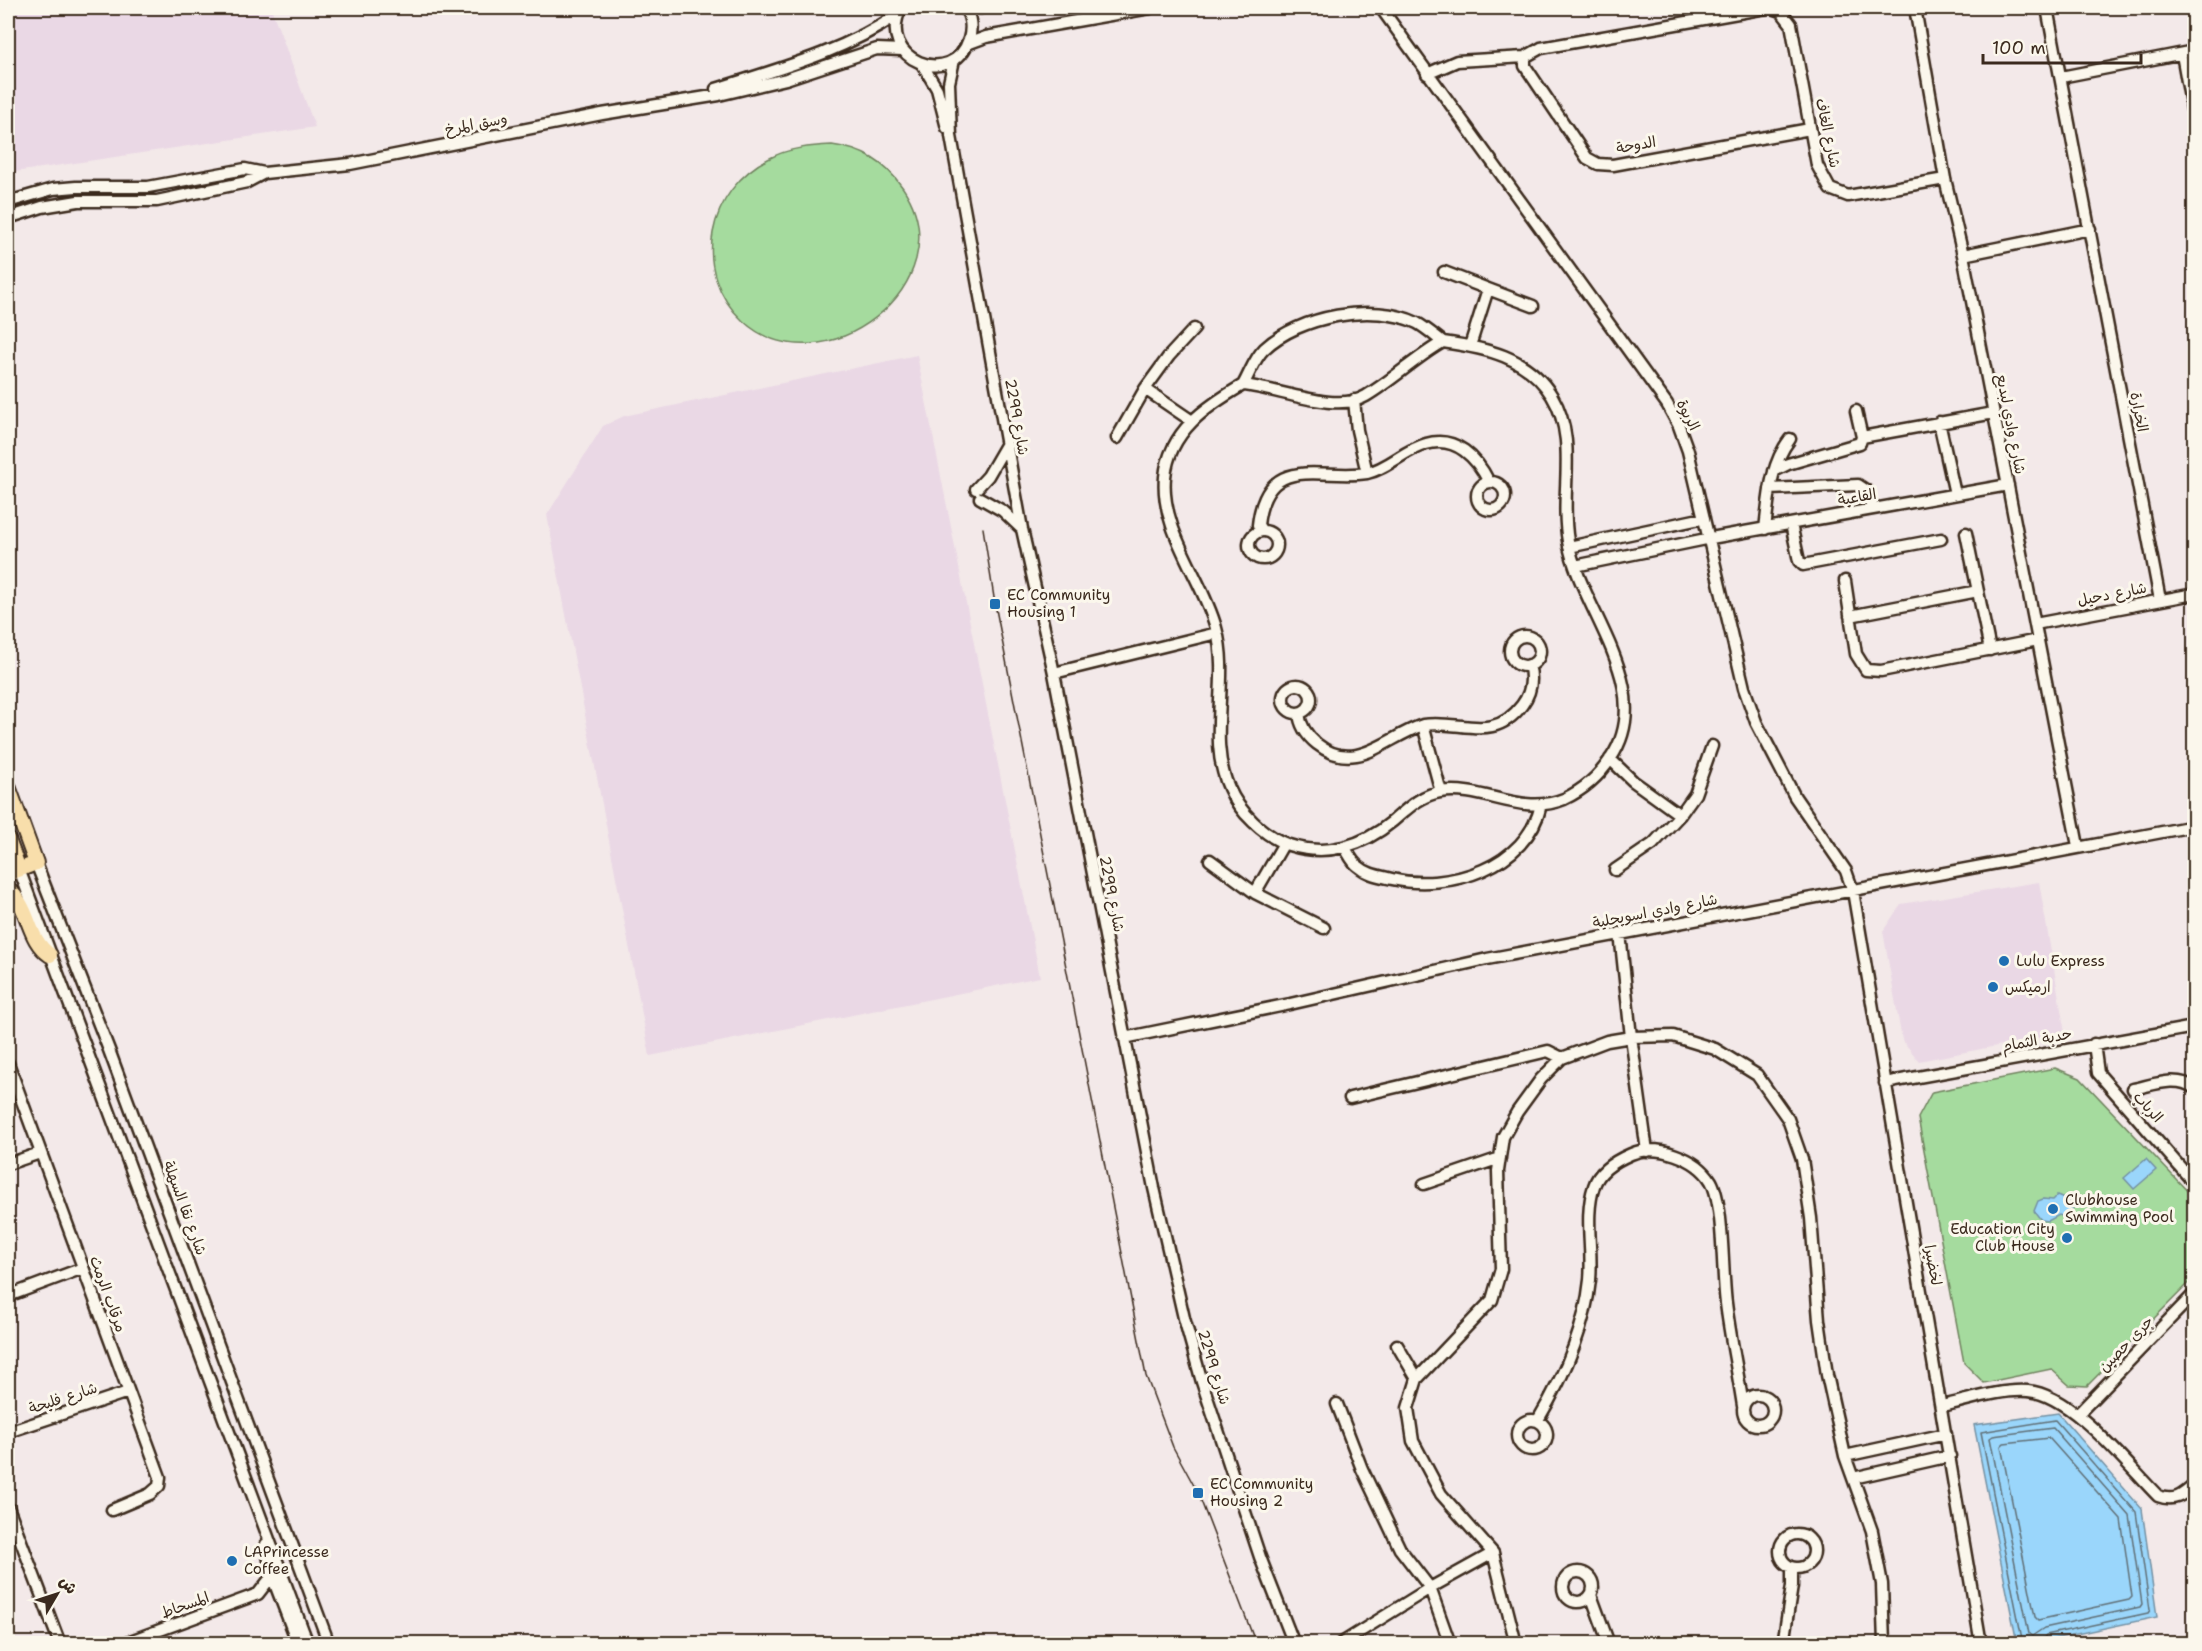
<svg xmlns="http://www.w3.org/2000/svg" width="2202" height="1651" viewBox="0 0 2202 1651" font-family="'Shantell Sans','Playpen Sans Arabic',sans-serif">
<style>
.built{fill:#ead8e5}
.green{fill:#a5db9e;stroke:#70825e;stroke-width:1.5}
.water{fill:#9ad6fb;stroke:#7491a3;stroke-width:1.5}
.lines{fill:none;stroke-linecap:round;stroke-linejoin:round}
.shore{stroke:#616f76;stroke-width:1.5}
.minor-casing{stroke:#3b2a1e;stroke-width:15}
.major-casing{stroke:#3b2a1e;stroke-width:18}
.minor{stroke:#fbf7ec;stroke-width:10}
.major{stroke:#f8deab;stroke-width:14}
.tram{stroke:#3b2a1e;stroke-width:1.5}
.poi-dot{fill:#1f6fb2;stroke:#fbf7ec;stroke-width:2}
.labels{text-anchor:middle;stroke-width:6;stroke-linejoin:round;paint-order:stroke}
.street-label{font-size:15px;fill:#3b2a1e;stroke:#fbf7ec}
.poi-label{font-size:15px;fill:#3b2a1e;stroke:#fbf7ec;text-anchor:start}
</style>
<rect width="100%" height="100%" fill="#f3e9e9"/>
<filter id="ink" filterUnits="userSpaceOnUse"><feTurbulence type="fractalNoise" baseFrequency=".0167" numOctaves="2"/><feDisplacementMap in="SourceGraphic" scale="12" xChannelSelector="R" yChannelSelector="G"/><feConvolveMatrix kernelMatrix="1 2 1 2 8 2 1 2 1" color-interpolation-filters="sRGB"/></filter>
<g filter="url(#ink)">
<!-- built -->
<path class="built" d="M8 8H271L315 127 8 173Z
M917 355 1040 977 650 1056 547 515 603 426 624 416Z
M2039 882 2065 1033 1919 1061 1902 1040 1883 931 1901 904Z"/>
<!-- green -->
<path class="green" d="M832 145C863 149 885 162 903 188 967 283 821 393 743 321 690 272 707 189 770 158 789 148 811 146 832 145Z
M2055 1068 2080 1078 2194 1198V1278L2087 1386 2069 1385 2051 1369 1984 1383 1964 1363 1918 1118 1932 1092Z"/>
<!-- water -->
<path class="water" d="M2146 1159 2156 1170 2134 1189 2124 1178Z
M2057 1196 2069 1201 2073 1208 2064 1217 2059 1215 2048 1221 2041 1220 2034 1211 2038 1201 2043 1199 2053 1200Z
M2058 1413 2142 1509 2157 1617 2034 1643H2017L1974 1425Z"/>
<g class="lines">
<!-- shore -->
<path class="shore" d="M2053 1428 2129 1515 2142 1604 2140 1607 2044 1628 2032 1636 2029 1634 1990 1438 1993 1436Z
M2049 1438 2121 1519 2132 1597 2129 1600 2038 1620 2035 1617 2001 1446 2004 1443Z
M2023 1644 1981 1432 2055 1420 2136 1512 2150 1610 2148 1613 2046 1635 2040 1644"/>
<!-- minor casing -->
<g class="minor-casing">
<path id="minor" d="M901 8C875 60 953 90 969 39 972 29 971 17 965 8
M980 8H981
M1381 8 1667 404 1679 426 1688 451 1744 688 1756 722 1795 797 1846 871 1853 891 1981 1644
M1766 8 1541 48 1525 57V66L1587 158 1598 164 1613 165 1810 129
M1773 8 1781 11 1791 24 1817 165 1830 189 1848 196 1945 179
M1915 8 1945 179 1963 255 2078 846
M2047 8 2160 600
M967 44 986 37 1150 8
M2182 54 2194 120
M954 60 949 83 951 136 1022 529 1054 673 1154 1188 1184 1318 1202 1382 1260 1557 1294 1644
M922 64 937 89 947 128
M1427 74 1457 61 1525 57
M2061 77 2194 51
M716 89C778 69 843 52 897 15
M8 202 53 189 76 187H148L245 169 264 173 350 164 602 114 719 95 786 79 877 49 902 50
M8 218 42 207 78 201H157L247 182 264 173
M1963 255 2090 229
M1444 272 1488 289
M1443 342C1485 348 1528 356 1552 396 1579 441 1559 492 1568 541 1580 610 1658 688 1611 758 1600 775 1583 790 1564 799 1520 817 1483 785 1440 792 1421 795 1407 809 1393 821 1363 846 1327 857 1289 845 1264 836 1239 812 1229 788 1206 738 1231 680 1216 628 1203 579 1160 530 1165 477 1169 431 1207 406 1243 385 1277 388 1336 414 1366 396 1393 380 1415 358 1443 342Z
M1470 346 1488 289 1533 306
M1243 385C1250 373 1254 359 1264 349 1299 316 1373 302 1417 323 1426 328 1435 336 1443 342
M1354 400 1357 430 1367 473C1389 468 1404 450 1426 444 1456 435 1477 458 1489 482
M1192 421 1145 389 1169 356 1194 329
M1939 422 1955 494
M1862 437 1994 413
M1117 438 1145 389
M1774 471 1788 464 1860 443 1862 437 1856 411
M1477 496a14 14 0 1 1 28 0a14 14 0 1 1-28 0Z
M976 489 988 476 1006 445
M1770 489 1858 485 1867 491 1872 509
M980 498 1003 511 1022 529
M1791 524 1799 561 1803 565 1941 539
M1765 529C1769 497 1770 465 1790 439
M1262 531 1258 525C1266 452 1320 480 1367 473
M1249 545a14 14 0 1 1 28 0a14 14 0 1 1-28 0Z
M1966 533 1990 650
M1569 547 1704 518
M1575 566 1711 538 2008 485
M1845 581 1856 654 1866 670 1881 671 2038 640
M1850 616 1978 591
M2035 624 2194 594
M1510 651a15 15 0 1 1 30 0a15 15 0 1 1-30 0Z
M1054 673 1217 633
M1283 699a14 14 0 1 1 28 0a14 14 0 1 1-28 0Z
M1299 713C1300 726 1306 735 1317 744 1356 775 1386 737 1423 725
M1610 759 1633 781 1680 815 1695 794 1712 746
M1441 792 1423 725C1461 719 1493 744 1522 705 1531 693 1533 679 1529 665
M1284 843 1255 893 1324 928
M1345 848C1349 854 1352 862 1358 866 1368 875 1380 876 1392 879 1449 892 1527 867 1541 805
M1210 860 1255 893
M36 863 109 1050 329 1644
M19 869 308 1644
M1615 870 1653 844 1680 815
M1620 933 1631 1037 1647 1151
M1124 1038 1290 1004 1487 959 2194 826
M2094 1044 2098 1073 2194 1183
M8 1063 160 1477 159 1486 150 1494 112 1510
M1885 1083 2194 1027
M2133 1089C2153 1085 2177 1075 2194 1088
M1350 1098 1548 1051 1562 1058
M8 1164 40 1153
M1424 1184 1500 1158
M8 1296 83 1268
M1397 1345 1417 1379
M1743 1410a15 15 0 1 1 30 0a15 15 0 1 1-30 0Z
M1337 1404 1362 1469 1400 1549 1430 1588 1450 1644
M1942 1406C1969 1400 2000 1389 2028 1391 2073 1395 2127 1465 2158 1496 2174 1502 2182 1496 2194 1485
M2078 1414 2194 1294
M1517 1435a15 15 0 1 1 30 0a15 15 0 1 1-30 0Z
M1538 1420C1563 1378 1585 1330 1590 1280 1593 1249 1584 1216 1594 1186 1599 1170 1617 1160 1631 1154 1657 1143 1697 1158 1711 1181 1724 1204 1722 1274 1726 1303 1730 1337 1738 1372 1743 1406
M8 1432 128 1392
M1845 1456 1946 1434
M1853 1478 1950 1456
M8 1507 60 1644
M1780 1551a17 17 0 1 1 34 0a17 17 0 1 1-34 0Z
M266 1544 272 1576 298 1644
M1563 1587a15 15 0 1 1 30 0a15 15 0 1 1-30 0Z
M1591 1595 1609 1644
M122 1644 258 1594 272 1576
M1340 1644 1430 1588 1493 1553
M1516 1644 1493 1553 1441 1494 1413 1441 1408 1408 1417 1379 1492 1300 1501 1269 1498 1171 1503 1137 1517 1112 1541 1079 1562 1058 1607 1041 1631 1037 1673 1036 1715 1049 1757 1075 1788 1119 1802 1159 1811 1218 1819 1320 1827 1375 1845 1456 1872 1531 1882 1584 1884 1644
M1783 1644 1792 1586V1568"/>
</g>
<!-- major casing -->
<g class="major-casing">
<path id="major" d="M8 786 36 863 8 874
M8 840 19 869
M8 889C32 910 26 938 50 955"/>
</g>
<!-- minor -->
<use href="#minor" class="minor"/>
<!-- major -->
<use href="#major" class="major"/>
<!-- tram -->
<path class="tram" d="M983 528 995 604 1146 1376 1173 1447 1198 1493 1256 1644"/>
</g>
</g>
<!-- markers -->
<g class="poi-dot">
<rect x="989" y="598" width="12" height="12" rx="3"/>
<circle cx="2004" cy="961" r="6"/>
<circle cx="1993" cy="987" r="6"/>
<circle cx="2053" cy="1209" r="6"/>
<circle cx="2067" cy="1238" r="6"/>
<rect x="1192" y="1487" width="12" height="12" rx="3"/>
<circle cx="232" cy="1561" r="6"/>
</g>
<g class="labels">
<!-- street labels -->
<g class="street-label">
<text transform="translate(476 124) rotate(-11)" y="5">وسق المرخ</text>
<text transform="translate(1828 133) rotate(78)" y="5">شارع الغاف</text>
<text transform="translate(1636 145) rotate(-10)" y="5">الدوحة</text>
<text transform="translate(2139 412) rotate(79)" y="5">الخرارة</text>
<text transform="translate(1688 415) rotate(63)" y="5">الربوة</text>
<text transform="translate(1017 417) rotate(80)" y="5">شارع 2299</text>
<text transform="translate(2011 424) rotate(79)" y="5">شارع وادي لبديع</text>
<text transform="translate(1857 497) rotate(-10)" y="5">القاعية</text>
<text transform="translate(2112 594) rotate(-11)" y="5">شارع دحيل</text>
<text transform="translate(1112 894) rotate(79)" y="5">شارع 2299</text>
<text transform="translate(1655 911) rotate(-11)" y="5">شارع وادي اسويحلية</text>
<text transform="translate(2037 1040) rotate(-11)" y="5">حدبة الثمام</text>
<text transform="translate(2148 1107) rotate(48)" y="5">الرباب</text>
<text transform="translate(185 1208) rotate(70)" y="5">شارع نقا السهلة</text>
<text transform="translate(1933 1265) rotate(80)" y="5">لخضيرا</text>
<text transform="translate(108 1294) rotate(70)" y="5">مرقاب الرمث</text>
<text transform="translate(2126 1344) rotate(-46)" y="5">جرى حصين</text>
<text transform="translate(1214 1367) rotate(73)" y="5">شارع 2299</text>
<text transform="translate(63 1398) rotate(-18)" y="5">شارع فليحة</text>
<text transform="translate(185 1605) rotate(-20)" y="5">المسحاط</text>
</g>
<!-- poi labels -->
<g class="poi-label">
<text x="1007" y="600">EC Community<tspan x="1007" dy="17">Housing 1</tspan></text>
<text x="2016" y="966">Lulu Express</text>
<text x="2005" y="992">ارميكس</text>
<text x="2065" y="1205">Clubhouse<tspan x="2065" dy="17">Swimming Pool</tspan></text>
<text x="2055" y="1234" text-anchor="end">Education City<tspan x="2055" dy="17">Club House</tspan></text>
<text x="1210" y="1489">EC Community<tspan x="1210" dy="17">Housing 2</tspan></text>
<text x="244" y="1557">LAPrincesse<tspan x="244" dy="17">Coffee</tspan></text>
</g>
</g>
<!-- margin -->
<rect width="2202" height="1651" fill="none" stroke="#fbf7ec" stroke-width="30"/>
<rect x="15" y="15" width="2172" height="1621" fill="none" stroke="#3b2a1e" stroke-width="2" filter="url(#ink)"/>
<!-- north arrow -->
<g transform="translate(57 1594) rotate(51)" stroke="#fbf7ec" stroke-width="4.5" paint-order="stroke">
<path d="M0-4.5L10 22L0 15L-10 22Z" fill="#3b2a1e"/>
<text y="-9" font-size="16" font-weight="bold" text-anchor="middle" fill="#3b2a1e">ش</text>
</g>
<!-- scale -->
<path d="M1983 54v9h158v-9" fill="none" stroke="#3b2a1e" stroke-width="3"/>
<text x="1992" y="54" font-size="18" fill="#3b2a1e" stroke="#fbf7ec" stroke-width="4.5" paint-order="stroke">100 m</text>
</svg>
